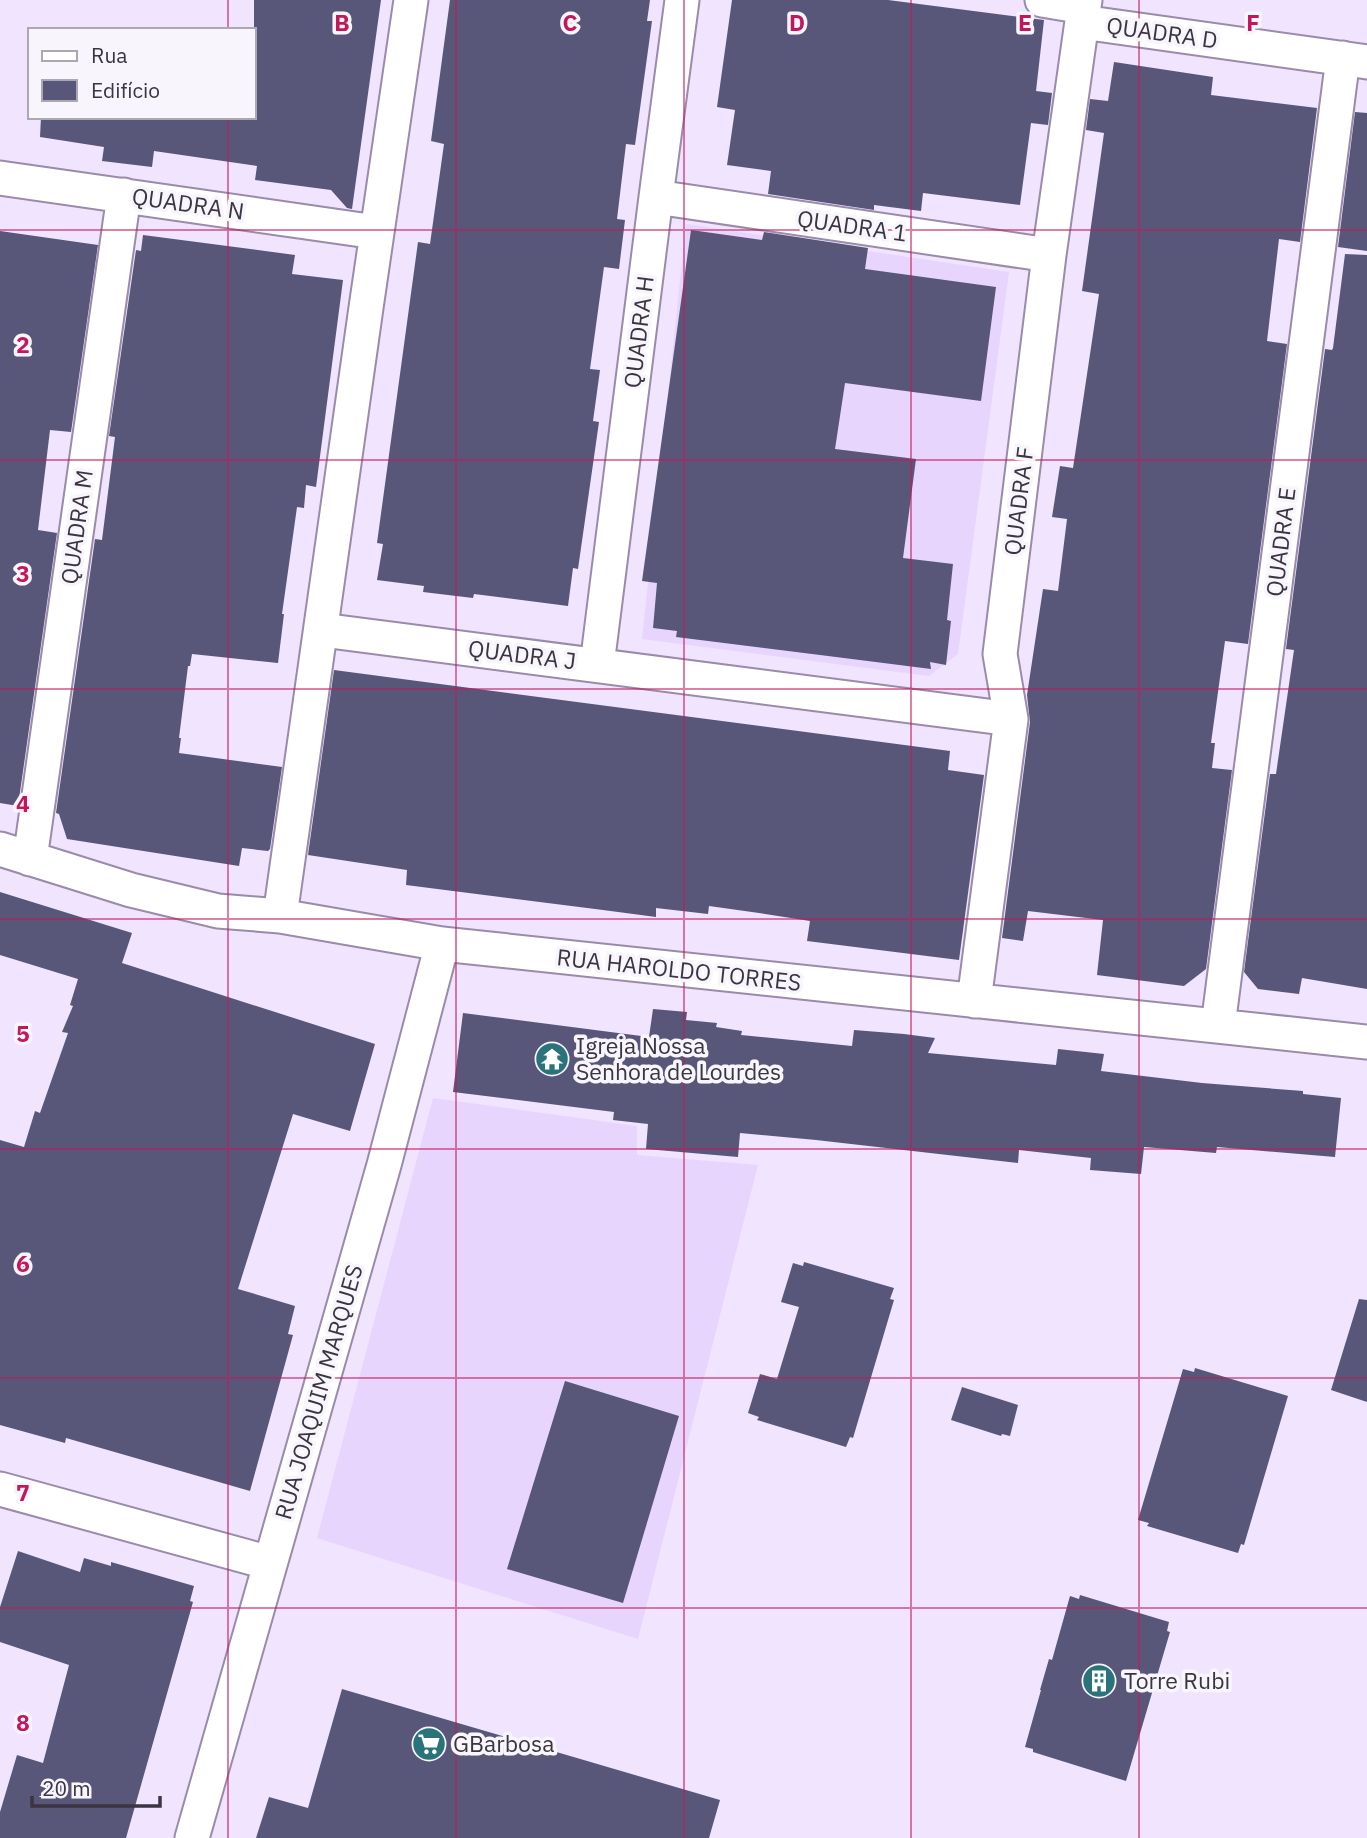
<svg xmlns="http://www.w3.org/2000/svg" width="1367" height="1838" viewBox="0 0 1367 1838" font-family="'IBM Plex Sans',sans-serif">
<style>
.built{fill:#e7d5fd}
.building{fill:#585779}
.lines{fill:none;stroke-linecap:round;stroke-linejoin:round}
.minor-casing{stroke:#998ba9;stroke-width:37}
.minor{stroke:#fff;stroke-width:33}
.grid{fill:none;stroke:#c2185b;stroke-width:2;stroke-opacity:0.55}
.labels{text-anchor:middle;stroke-width:7;stroke-linejoin:round;paint-order:stroke}
.street-label{font-size:23px;fill:#3a3541;stroke:#f8f5fc}
.poi-label{font-size:23px;fill:#3a3541;stroke:#f8f5fc;text-anchor:start}
.grid-label{font-size:23px;text-anchor:middle;font-weight:bold;fill:#c2185b;stroke:#f8f5fc;stroke-width:7;stroke-linejoin:round;paint-order:stroke}
</style>
<rect width="100%" height="100%" fill="#f0e4fe"/>
<!-- built -->
<path class="built" d="M686 224 1009 272 958 654 929 676 642 639Z
M433 1098 637 1126V1155L758 1165 638 1639 317 1538Z"/>
<!-- building -->
<path class="building" d="M254 0H381L352 209 347 208 331 190 255 180 257 166 154 151 152 167 102 161 104 147 40 137 41 117H254Z
M450 0H650L647 21H652L635 145 626 144 617 219 625 220 619 269 604 267 590 369 600 370 593 421 599 422 578 569 573 568 568 606 474 594 473 598 423 592 424 586 377 580 383 544 377 543 418 242 430 244 444 144 431 141Z
M732 0H888L1044 20 1036 91 1052 93 1048 125 1031 123 1020 205 923 193 921 211 874 205V210L768 194 771 171 727 165 735 110 717 107Z
M1114 62 1213 77 1211 95 1317 108 1300 242 1279 239 1267 341 1287 344 1248 644 1225 641 1211 743H1215L1212 768 1232 770 1206 969 1184 986 1097 975 1103 920 1028 911 1023 941 1002 938 1030 722 1027 695 1043 589 1058 591 1067 519 1052 517 1060 466 1073 468 1099 294 1082 291 1104 133 1086 130 1090 99 1108 101Z
M1355 112 1367 113V251L1338 247Z
M691 230 762 240 764 232 868 248 865 269 996 287 981 401 845 383 835 449 916 459 903 558 953 564 947 620 951 621 946 665 930 662 931 669 828 656 676 637 677 631 653 628 657 583 642 581Z
M0 231 98 245 71 432 50 430 38 530 57 533 18 806 0 803Z
M143 235 295 255 292 274 343 280 316 487 306 485 304 508 297 507 282 614H284L278 663 192 654 190 666H188L179 738H181L179 753 282 767 270 849 268 851 242 848 239 866 67 839 59 814 56 813 95 539 102 540 115 437 109 436 136 250 141 251Z
M1345 254 1367 255V989L1302 978 1299 994 1258 989 1244 972 1270 774H1276L1294 650 1286 649 1325 349 1332 350 1333 348Z
M334 670 950 751 948 770 984 775 959 960 807 941 810 921 759 913 709 906 708 914 656 908V917L603 910 406 885 407 870 308 855Z
M0 892 132 933 122 963 375 1044 350 1131 293 1114 238 1289 295 1306 288 1334 293 1335 250 1491 66 1438 65 1443 0 1425V1140L24 1147 35 1111 40 1113 68 1033 62 1032 73 1006 70 1005 78 979 0 955Z
M653 1009 687 1012 686 1020 717 1023 716 1027 742 1031 741 1035 852 1046 854 1030 904 1034 935 1038 928 1053 1056 1065 1058 1049 1104 1054 1101 1071 1202 1083 1303 1091V1094L1341 1098 1335 1157 1217 1147 1216 1153 1144 1147 1141 1174 1090 1170 1091 1158 1019 1150 1018 1163 816 1140 740 1133 738 1157 646 1149 648 1124 613 1120 614 1112 453 1092 463 1013 649 1037Z
M804 1262 894 1288 890 1299 894 1300 853 1438 850 1437 846 1447 757 1420 759 1417 748 1413 760 1374 777 1379 799 1307 781 1302 793 1263 803 1266Z
M1359 1299 1367 1300V1402L1331 1390Z
M1195 1368 1288 1396 1244 1545 1241 1544 1238 1553 1147 1526 1149 1523 1138 1520 1183 1369 1194 1372Z
M565 1381 679 1416 623 1603 507 1569Z
M962 1387 1018 1405 1010 1436 1002 1434 1001 1436 951 1420Z
M18 1551 80 1572 84 1558 111 1566V1562L194 1586 190 1601 193 1602 126 1838H0V1812L17 1755 43 1763 69 1665 0 1642V1607Z
M1080 1595 1169 1622 1167 1631 1170 1632 1126 1781 1033 1752V1749L1025 1747 1041 1690H1040L1049 1659 1052 1660 1070 1596 1079 1599Z
M342 1689 720 1800 709 1838H256L269 1797 308 1808Z"/>
<g class="lines">
<!-- minor casing -->
<g class="minor-casing">
<path id="minor" d="M1042 0 1084 7
M1082 22 1367 62
M0 178 376 232
M656 197 1049 255
M322 630 1011 719
M597 665 656 197 682 0
M0 849 131 890 218 911 280 916 442 944 1367 1042
M30 859 124 195
M280 916C324 611 365 305 411 0
M974 1001 1011 719 1000 654 1049 255 1085 0
M1218 1026 1343 58
M0 1489 270 1563
M192 1838 384 1165 442 944"/>
</g>
<!-- minor -->
<use href="#minor" class="minor"/>
</g>
<!-- grid -->
<path class="grid" d="M228 0V30M456 0V1838M684 0V1838M911 0V1838M1139 0V1838M228 117V1838M0 230H1367M0 460H1367M0 689H1367M0 919H1367M0 1149H1367M0 1378H1367M0 1608H1367"/>
<!-- icons -->
<defs>
<g id="temple-disc" transform="scale(1.75)"><circle r="9.5" fill="#2a737a" stroke="#f8f5fc"/><path d="M0-6L5-2H3V0L6.5 2.5H4V6H1.5V3h-3V6H-4V2.5H-6.5L-3 0V-2H-5Z" fill="#fff"/></g>
<g id="building-disc" transform="scale(1.75)"><circle r="9.5" fill="#2a737a" stroke="#f8f5fc"/><path d="M-4-6H4V6H1V3H-1V6H-4ZM-2.5-4.3h1.7v1.8h-1.7ZM.8-4.3h1.7v1.8H.8ZM-2.5-1h1.7V.8h-1.7ZM.8-1h1.7V.8H.8Z" fill="#fff"/></g>
<g id="supermarket-disc" transform="scale(1.75)"><circle r="9.5" fill="#2a737a" stroke="#f8f5fc"/><path d="M-6-5.5h2.5l.6 2H6L4.5 2H-2.5L-4.4-4H-6ZM-1.5 3.2a1.3 1.3 0 1 0 .1 0ZM3 3.2a1.3 1.3 0 1 0 .1 0Z" fill="#fff"/></g>
</defs>
<g fill-rule="evenodd">
<use href="#temple-disc" x="552" y="1059"/>
<use href="#building-disc" x="1099" y="1681"/>
<use href="#supermarket-disc" x="429" y="1744"/>
</g>
<g class="labels">
<!-- street labels -->
<g class="street-label">
<text transform="translate(1162 33) rotate(8)" y="8">QUADRA D</text>
<text transform="translate(188 204) rotate(8)" y="8">QUADRA N</text>
<text transform="translate(852 226) rotate(8)" y="8">QUADRA 1</text>
<text transform="translate(639 332) rotate(-83)" y="8">QUADRA H</text>
<text transform="translate(1019 501) rotate(-83)" y="8">QUADRA F</text>
<text transform="translate(77 527) rotate(-82)" y="8">QUADRA M</text>
<text transform="translate(1281 542) rotate(-83)" y="8">QUADRA E</text>
<text transform="translate(522 655) rotate(7)" y="8">QUADRA J</text>
<text transform="translate(679 970) rotate(6)" y="8">RUA HAROLDO TORRES</text>
<text transform="translate(319 1392) rotate(-74)" y="8">RUA JOAQUIM MARQUES</text>
</g>
<!-- poi labels -->
<g class="poi-label">
<text x="576" y="1054">Igreja Nossa<tspan x="576" dy="26">Senhora de Lourdes</tspan></text>
<text x="1124" y="1689">Torre Rubi</text>
<text x="453" y="1752">GBarbosa</text>
</g>
</g>
<g class="grid-label">
<text x="342" y="31">B</text>
<text x="570" y="31">C</text>
<text x="797" y="31">D</text>
<text x="1025" y="31">E</text>
<text x="1253" y="31">F</text>
<text x="23" y="353">2</text>
<text x="23" y="582">3</text>
<text x="23" y="812">4</text>
<text x="23" y="1042">5</text>
<text x="23" y="1272">6</text>
<text x="23" y="1501">7</text>
<text x="23" y="1731">8</text>
</g>
<!-- legend -->
<rect x="28" y="28" width="228" height="91" fill="#f8f5fc" stroke="#aca8b1" stroke-width="2"/>
<rect x="42" y="51" width="35" height="10" fill="#ffffff" stroke="#aca8b1" stroke-width="2"/>
<text x="91" y="63" font-size="21" fill="#3a3541">Rua</text>
<rect x="42" y="80" width="35" height="21" fill="#585779" stroke="#aca8b1" stroke-width="2"/>
<text x="91" y="98" font-size="21" fill="#3a3541">Edifício</text>
<!-- scale -->
<path d="M32 1796v10h128v-10" fill="none" stroke="#3a3541" stroke-width="3.5"/>
<text x="42" y="1796" font-size="21" fill="#3a3541" stroke="#f8f5fc" stroke-width="5" paint-order="stroke">20 m</text>
</svg>
